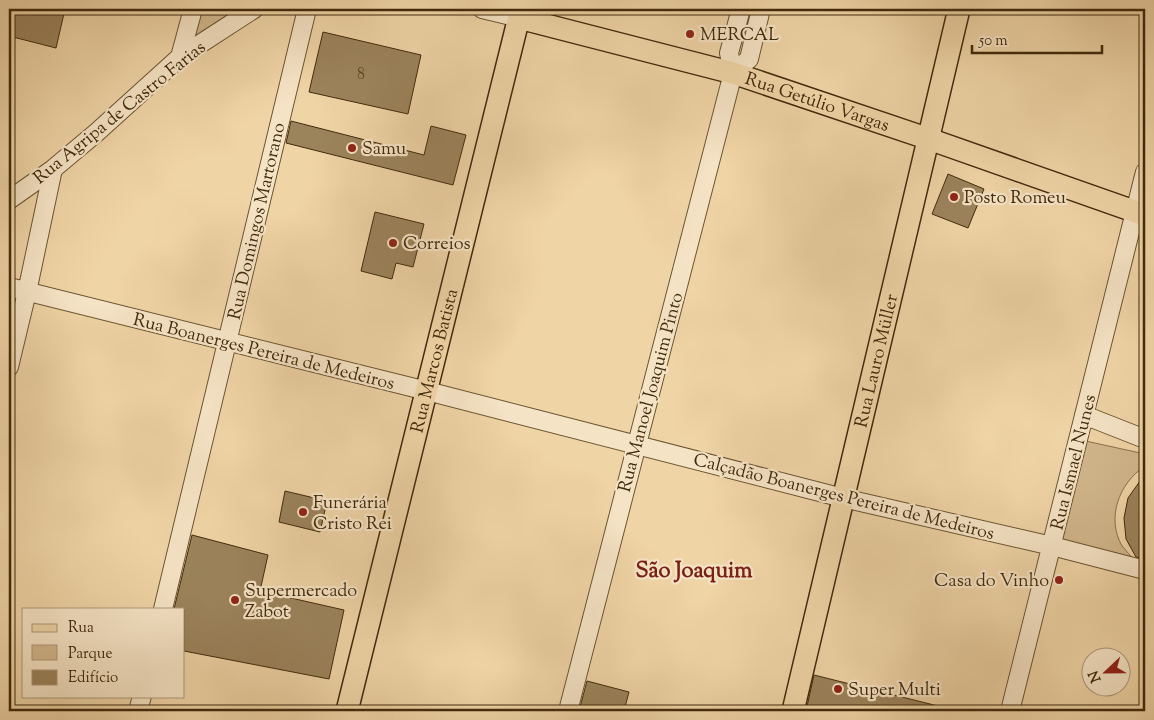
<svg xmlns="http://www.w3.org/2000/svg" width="1154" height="720" viewBox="0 0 1154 720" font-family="'Sorts Mill Goudy',serif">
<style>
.green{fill:#d1b78c;stroke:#89714c}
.building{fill:#9b835c;stroke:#412b0c}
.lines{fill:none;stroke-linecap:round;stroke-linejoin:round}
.minor-casing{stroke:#6c5532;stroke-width:20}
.major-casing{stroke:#412b0c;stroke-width:24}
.minor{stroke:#f5e3c5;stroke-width:18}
.major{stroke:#efd4a6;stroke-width:21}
.poi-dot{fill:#8f2418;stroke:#f5e3c5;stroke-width:2}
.labels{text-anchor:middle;stroke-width:4.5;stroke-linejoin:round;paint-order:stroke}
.number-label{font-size:15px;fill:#584120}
.poi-label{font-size:18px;fill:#412b0c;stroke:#f5e3c5;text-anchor:start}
.street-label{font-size:18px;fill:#412b0c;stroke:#f5e3c5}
.district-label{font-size:22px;font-weight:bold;fill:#7a1f14;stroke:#f5e3c5}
</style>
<rect width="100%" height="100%" fill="#efd4a6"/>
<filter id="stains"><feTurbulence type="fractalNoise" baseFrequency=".004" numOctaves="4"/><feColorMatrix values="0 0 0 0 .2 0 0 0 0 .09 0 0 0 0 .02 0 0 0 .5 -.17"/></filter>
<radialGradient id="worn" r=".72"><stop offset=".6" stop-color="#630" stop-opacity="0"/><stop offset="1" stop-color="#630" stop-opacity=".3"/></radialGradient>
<!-- green -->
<path class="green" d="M200 9H242L194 40Z
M1081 440 1145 454V466C1119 483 1106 518 1122 546 1126 551 1131 556 1135 561L1056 542Z"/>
<!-- building -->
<path class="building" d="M9 9H65L56 48 9 36Z
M323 32 421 55 408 114 309 92Z
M291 121 424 155 431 126 466 135 453 185 286 143Z
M948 174 984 189 968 228 932 214Z
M375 212 424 224 413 267 396 263 392 279 361 271Z
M1145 474V559L1136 557 1126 539 1124 518 1128 498Z
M285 491 327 501 320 532 279 522Z
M192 535 268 555 260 591 344 610 329 679 184 651V609H174Z
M814 675 938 706 937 711H806Z
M587 681 629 692 624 711H579Z"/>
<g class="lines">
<!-- minor casing -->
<g class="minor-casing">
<path id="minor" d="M482 9 519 18
M180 57 193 9
M733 73 749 59 761 9
M9 200 53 169 96 133 180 57 254 9
M9 287 427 391 843 498 1052 546 1145 570
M9 367 27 292 53 169
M1084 415 1145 439
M163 609 307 9
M138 711 142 696
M568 711 733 73 729 53 741 9
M1010 711 1145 172"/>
</g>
<!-- major casing -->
<g class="major-casing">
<g id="major">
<path id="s1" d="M519 18 733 73 929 139 1145 215"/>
<path id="s2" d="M347 711 521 9"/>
<path id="s3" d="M793 711 959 9"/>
</g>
</g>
<!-- minor -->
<use href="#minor" class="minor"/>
<!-- major -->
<use href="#major" class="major"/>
</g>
<!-- markers -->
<g class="poi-dot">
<circle cx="690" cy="34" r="5"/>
<circle cx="352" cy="148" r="5"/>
<circle cx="954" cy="197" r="5"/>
<circle cx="393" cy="243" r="5"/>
<circle cx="303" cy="512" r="5"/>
<circle cx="1059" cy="580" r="5"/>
<circle cx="235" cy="600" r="5"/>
<circle cx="838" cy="689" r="5"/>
</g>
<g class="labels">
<!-- number labels -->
<g class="number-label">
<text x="361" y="79">8</text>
</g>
<!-- poi labels -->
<g class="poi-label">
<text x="700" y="40">MERCAL</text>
<text x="362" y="154">Samu</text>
<text x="964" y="203">Posto Romeu</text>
<text x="403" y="249">Correios</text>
<text x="313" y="508">Funerária<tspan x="313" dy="21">Cristo Rei</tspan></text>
<text x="1049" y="586" text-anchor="end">Casa do Vinho</text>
<text x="245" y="596">Supermercado<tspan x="245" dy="21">Zabot</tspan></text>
<text x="848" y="695">Super Multi</text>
</g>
<!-- street labels -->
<g class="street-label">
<text dy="6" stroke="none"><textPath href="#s1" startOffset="310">Rua Getúlio Vargas</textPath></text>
<text transform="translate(119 112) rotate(-39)" y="6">Rua Agripa de Castro Farias</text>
<text transform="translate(256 221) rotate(-77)" y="6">Rua Domingos Martorano</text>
<text transform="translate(264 351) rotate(14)" y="6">Rua Boanerges Pereira de Medeiros</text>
<text dy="6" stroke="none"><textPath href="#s2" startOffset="361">Rua Marcos Batista</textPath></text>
<text dy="6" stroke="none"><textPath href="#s3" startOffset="360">Rua Lauro Müller</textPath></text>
<text transform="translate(650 392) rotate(-75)" y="6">Rua Manoel Joaquim Pinto</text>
<text transform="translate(1073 462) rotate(-76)" y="6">Rua Ismael Nunes</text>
<text transform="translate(844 496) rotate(14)" y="6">Calçadão Boanerges Pereira de Medeiros</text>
</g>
<!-- district labels -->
<g class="district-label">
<text x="694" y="577">São Joaquim</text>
</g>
</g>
<!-- margin -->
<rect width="1154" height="720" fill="none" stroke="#efd4a6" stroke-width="30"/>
<rect x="10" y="10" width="1134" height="700" fill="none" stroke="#412b0c" stroke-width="2.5"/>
<rect x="15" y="15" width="1124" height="690" fill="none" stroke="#412b0c"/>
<!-- legend -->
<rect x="22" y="608" width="162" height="90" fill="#f5e3c5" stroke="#ad997b"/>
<rect x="32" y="624" width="25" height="8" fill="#efd4a6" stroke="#ad997b"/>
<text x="68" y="632" font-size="15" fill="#412b0c">Rua</text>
<rect x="32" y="645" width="25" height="15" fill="#d1b78c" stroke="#ad997b"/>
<text x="68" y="658" font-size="15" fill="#412b0c">Parque</text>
<rect x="32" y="670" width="25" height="15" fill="#9b835c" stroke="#ad997b"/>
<text x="68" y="682" font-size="15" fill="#412b0c">Edifício</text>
<!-- north arrow -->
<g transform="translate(1106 672) rotate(248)"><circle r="24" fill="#f5e3c5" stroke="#ad997b"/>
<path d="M0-4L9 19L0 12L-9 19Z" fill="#8f2418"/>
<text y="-8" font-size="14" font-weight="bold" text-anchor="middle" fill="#412b0c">N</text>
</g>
<!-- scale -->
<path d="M972 45v8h130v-8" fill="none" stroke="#412b0c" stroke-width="2.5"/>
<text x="979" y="45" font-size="15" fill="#412b0c" stroke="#f5e3c5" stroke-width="4" paint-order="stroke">50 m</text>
<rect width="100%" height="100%" filter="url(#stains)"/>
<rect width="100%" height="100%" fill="url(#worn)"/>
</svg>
